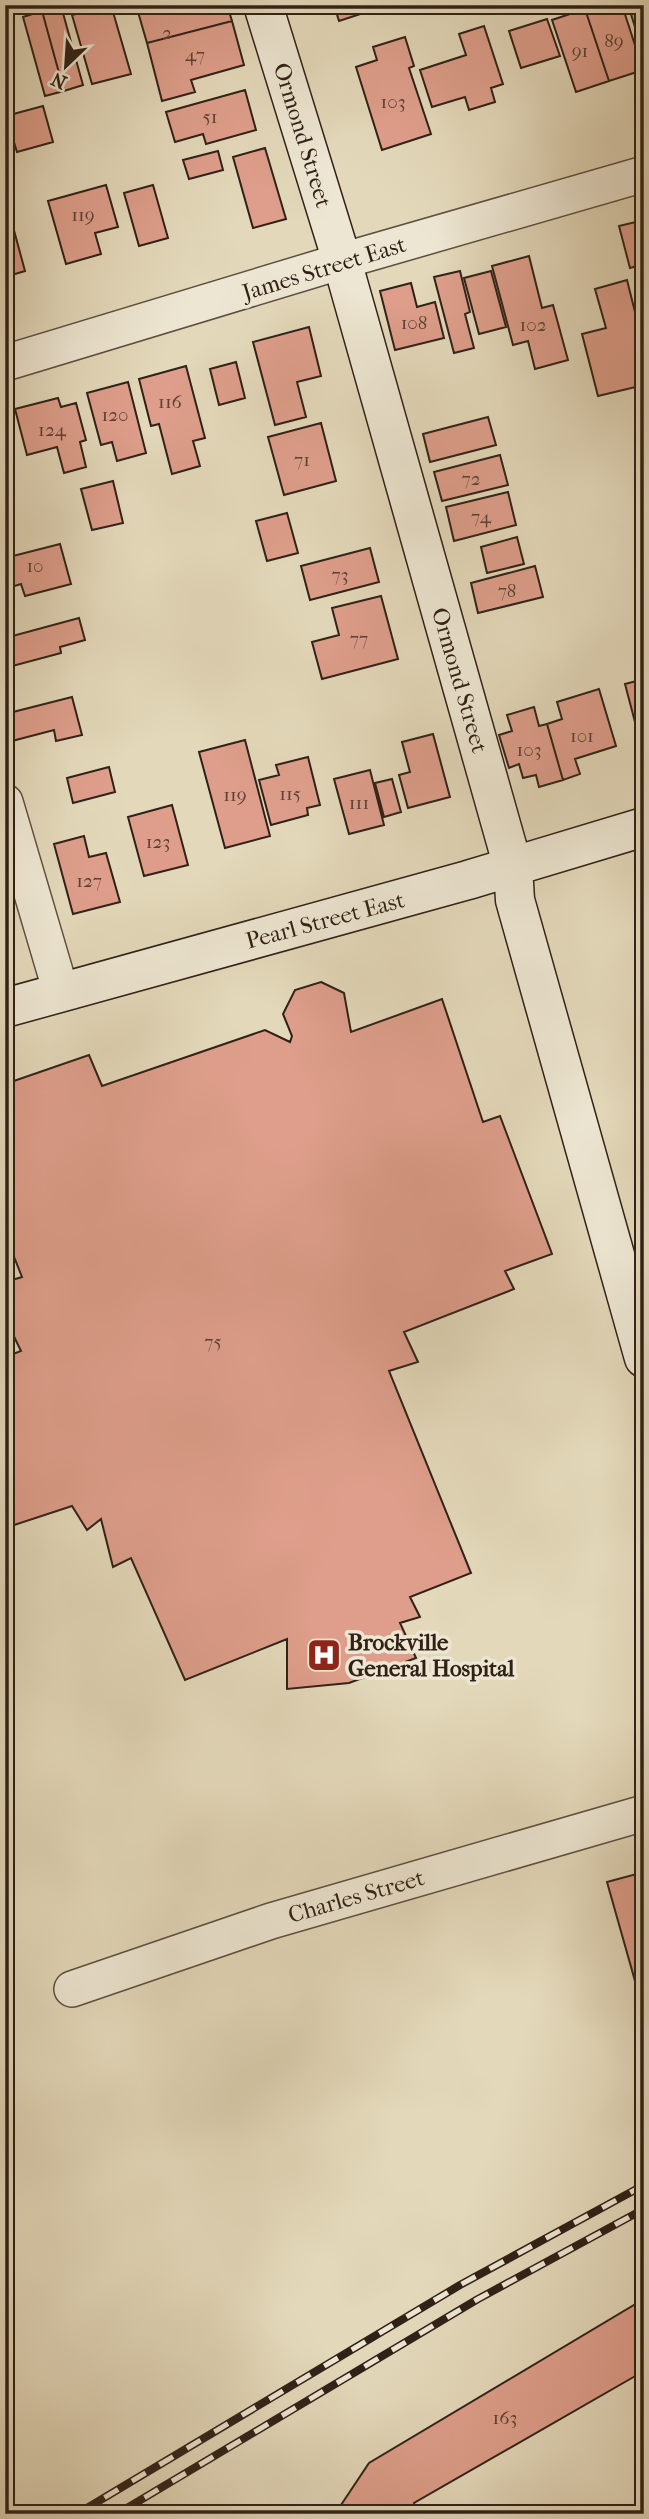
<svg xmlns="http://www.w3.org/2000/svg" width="649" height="2519" viewBox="0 0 649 2519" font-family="'IM FELL French Canon',serif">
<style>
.building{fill:#de9e8b;stroke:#302117;stroke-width:2}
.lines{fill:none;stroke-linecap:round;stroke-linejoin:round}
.street-casing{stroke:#5d4f40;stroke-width:38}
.secondary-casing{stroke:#302117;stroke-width:41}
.street{stroke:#ede6d2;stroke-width:35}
.secondary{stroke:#ede6d2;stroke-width:38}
.rail-casing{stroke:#302117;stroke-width:8}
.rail{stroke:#ede6d2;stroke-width:5;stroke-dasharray:16;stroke-linecap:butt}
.labels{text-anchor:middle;stroke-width:7;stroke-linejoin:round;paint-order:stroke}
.number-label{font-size:19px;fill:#5c4034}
.street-label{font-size:23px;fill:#302117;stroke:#ede6d2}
.poi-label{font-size:23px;font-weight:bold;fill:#302117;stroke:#ede6d2;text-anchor:start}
</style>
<rect width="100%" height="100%" fill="#e3d8ba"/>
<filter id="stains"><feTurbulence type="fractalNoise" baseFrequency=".00286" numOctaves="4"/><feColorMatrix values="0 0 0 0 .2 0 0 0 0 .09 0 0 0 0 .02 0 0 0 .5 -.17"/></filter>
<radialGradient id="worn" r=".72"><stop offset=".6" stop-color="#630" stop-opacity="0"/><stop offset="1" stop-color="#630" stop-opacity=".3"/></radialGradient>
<!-- building -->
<path class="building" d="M111 5 131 74 92 84 72 15Z
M136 5H227L232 21 147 43Z
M334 5H388L339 21Z
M597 5H622L643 70 609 81 585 9Z
M628 5H644V29L636 30Z
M61 6 83 85 64 91 42 11Z
M585 9 609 81 576 92 552 20Z
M42 11 64 91 45 96 23 17Z
M547 19 560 56 521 68 509 31Z
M232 21 244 65 191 80 195 92 162 101 147 43Z
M484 26 503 84 491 88 495 102 469 110 465 97 432 107 420 70 466 55 459 34Z
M405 37 414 66 409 68 431 134 382 150 356 67 377 60 373 47Z
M245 90 256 130 206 144 203 134 175 142 166 112Z
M43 106 53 142 17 152 6 116Z
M265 148 286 219 253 228 233 157Z
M218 151 223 170 189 179 183 160Z
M106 185 118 227 95 233 101 254 66 264 48 201Z
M153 185 168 238 139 246 124 193Z
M644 220V264L630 268 619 226Z
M12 223 25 271 5 277V224Z
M529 256 542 308 553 305 568 360 535 369 528 341 513 345 492 266Z
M460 271 470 312 465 314 474 348 454 353 434 277Z
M491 271 506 327 479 334 464 278Z
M627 280 644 348V385L598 396 582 334 606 328 595 289Z
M411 283 417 307 435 302 444 338 395 350 380 291Z
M309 327 321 376 297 382 306 417 275 425 253 342Z
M236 362 245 398 219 405 210 369Z
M186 366 205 438 193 441 200 466 172 474 159 424 151 426 139 379Z
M128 382 146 453 117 461 112 442 101 445 87 393Z
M58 398 61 407 76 403 86 440 80 442 86 467 64 473 57 447 27 455 15 409Z
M488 417 496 445 430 462 423 434Z
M321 423 336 481 284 495 268 437Z
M500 455 508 485 442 501 434 472Z
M113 481 123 523 92 530 81 489Z
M508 492 516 525 454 541 446 507Z
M287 513 298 553 267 561 256 521Z
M517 537 524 564 487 573 481 547Z
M60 544 71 584 25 596 21 584 5 589V558Z
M370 548 379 582 310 600 301 566Z
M535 566 543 597 478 613 471 583Z
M381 596 398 659 322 679 312 642 339 635 332 608Z
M79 618 85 640 60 647 61 653 5 668V638Z
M644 679V725L636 726 625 684Z
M599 689 616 746 575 759 580 774 563 780 547 724 562 719 557 702Z
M72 697 82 735 56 741 54 730 12 741 5 714Z
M534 707 539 726 547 724 563 780 539 787 536 775 523 778 519 764 509 768 499 735 512 731 507 715Z
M433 734 450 797 408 808 399 775 410 772 402 742Z
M245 740 270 836 225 848 199 752Z
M308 757 320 805 307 808 308 815 271 825 259 780 279 775 276 765Z
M109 767 115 792 73 803 67 778Z
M370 770 384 825 349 834 334 779Z
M392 779 401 812 384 817 375 783Z
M172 805 188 865 144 876 128 817Z
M84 836 89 857 106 853 120 902 73 914 54 844Z
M321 982 344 993 351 1032 442 999 483 1122 500 1116 552 1254 505 1271 514 1289 404 1332 418 1362 389 1371 471 1573 410 1597 420 1617 400 1623 416 1658 349 1683 287 1689V1639L185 1680 131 1558 113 1567 101 1519 87 1530 72 1506 5 1528V1357L21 1351 5 1318V1282L22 1277 5 1234V1084L89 1055 102 1086 265 1030 290 1042 292 1036 283 1014 295 990Z
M644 1872V1994L639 1995 607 1882Z
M644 2299V2371L414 2503 418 2514H335L369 2463Z"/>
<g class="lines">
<!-- street casing -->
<g class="street-casing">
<path id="street" d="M5 363 342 261 644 174
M5 802 61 992
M72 1989 271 1921 644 1813"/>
</g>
<!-- secondary casing -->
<g class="secondary-casing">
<path id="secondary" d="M263 5 342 261 504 835 513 867 515 900 644 1358
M5 1008 468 880 644 827"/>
</g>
<!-- street -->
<use href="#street" class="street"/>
<!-- secondary -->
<use href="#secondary" class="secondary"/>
<!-- rail casing -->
<g class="rail-casing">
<path id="rail" d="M77 2514 460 2285 644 2185
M117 2514 478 2299 644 2209"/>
</g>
<!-- rail -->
<use href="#rail" class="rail"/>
</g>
<!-- icons -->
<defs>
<g id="hospital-square" transform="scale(1.75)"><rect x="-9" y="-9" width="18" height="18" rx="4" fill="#8f2418" stroke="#ede6d2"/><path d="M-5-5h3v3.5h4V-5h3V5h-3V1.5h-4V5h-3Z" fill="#fff"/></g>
</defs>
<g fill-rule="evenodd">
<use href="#hospital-square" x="324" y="1655"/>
</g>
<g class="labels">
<!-- number labels -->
<g class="number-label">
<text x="167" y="39">2</text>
<text x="614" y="47">89</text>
<text x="580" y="57">91</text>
<text x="195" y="61">47</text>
<text x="393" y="108">103</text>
<text x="210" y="123">51</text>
<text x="83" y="221">119</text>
<text x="414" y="329">108</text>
<text x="533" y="331">102</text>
<text x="170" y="408">116</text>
<text x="115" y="421">120</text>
<text x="52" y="436">124</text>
<text x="302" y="466">71</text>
<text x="471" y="485">72</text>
<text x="481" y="523">74</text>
<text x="35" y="572">10</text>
<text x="340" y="581">73</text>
<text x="507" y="597">78</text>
<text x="359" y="645">77</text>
<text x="582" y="742">101</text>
<text x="529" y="756">103</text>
<text x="290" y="800">115</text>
<text x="235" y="801">119</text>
<text x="359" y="809">111</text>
<text x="158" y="848">123</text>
<text x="89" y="887">127</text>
<text x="213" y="1348">75</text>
<text x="505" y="2424">163</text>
</g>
<!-- street labels -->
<g class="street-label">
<text transform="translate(303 135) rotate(73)" y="8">Ormond Street</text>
<text transform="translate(324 268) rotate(-17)" y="8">James Street East</text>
<text transform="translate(460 680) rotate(74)" y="8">Ormond Street</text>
<text transform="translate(325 920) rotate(-15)" y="8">Pearl Street East</text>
<text transform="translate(356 1896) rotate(-16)" y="8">Charles Street</text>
</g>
<!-- poi labels -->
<g class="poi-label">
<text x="348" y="1650">Brockville<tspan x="348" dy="26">General Hospital</tspan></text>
</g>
</g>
<!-- margin -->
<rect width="649" height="2519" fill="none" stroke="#e3d8ba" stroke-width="28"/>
<rect x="7" y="7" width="635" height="2505" fill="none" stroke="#302117" stroke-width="3.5"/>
<rect x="14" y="14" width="621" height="2491" fill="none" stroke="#302117" stroke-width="2"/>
<!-- north arrow -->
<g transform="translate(66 66) rotate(205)" stroke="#ede6d2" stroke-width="5" paint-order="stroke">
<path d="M0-5L12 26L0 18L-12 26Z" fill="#302117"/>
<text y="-10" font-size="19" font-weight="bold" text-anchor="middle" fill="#302117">N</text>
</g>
<rect width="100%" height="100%" filter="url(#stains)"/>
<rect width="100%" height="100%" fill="url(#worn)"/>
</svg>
